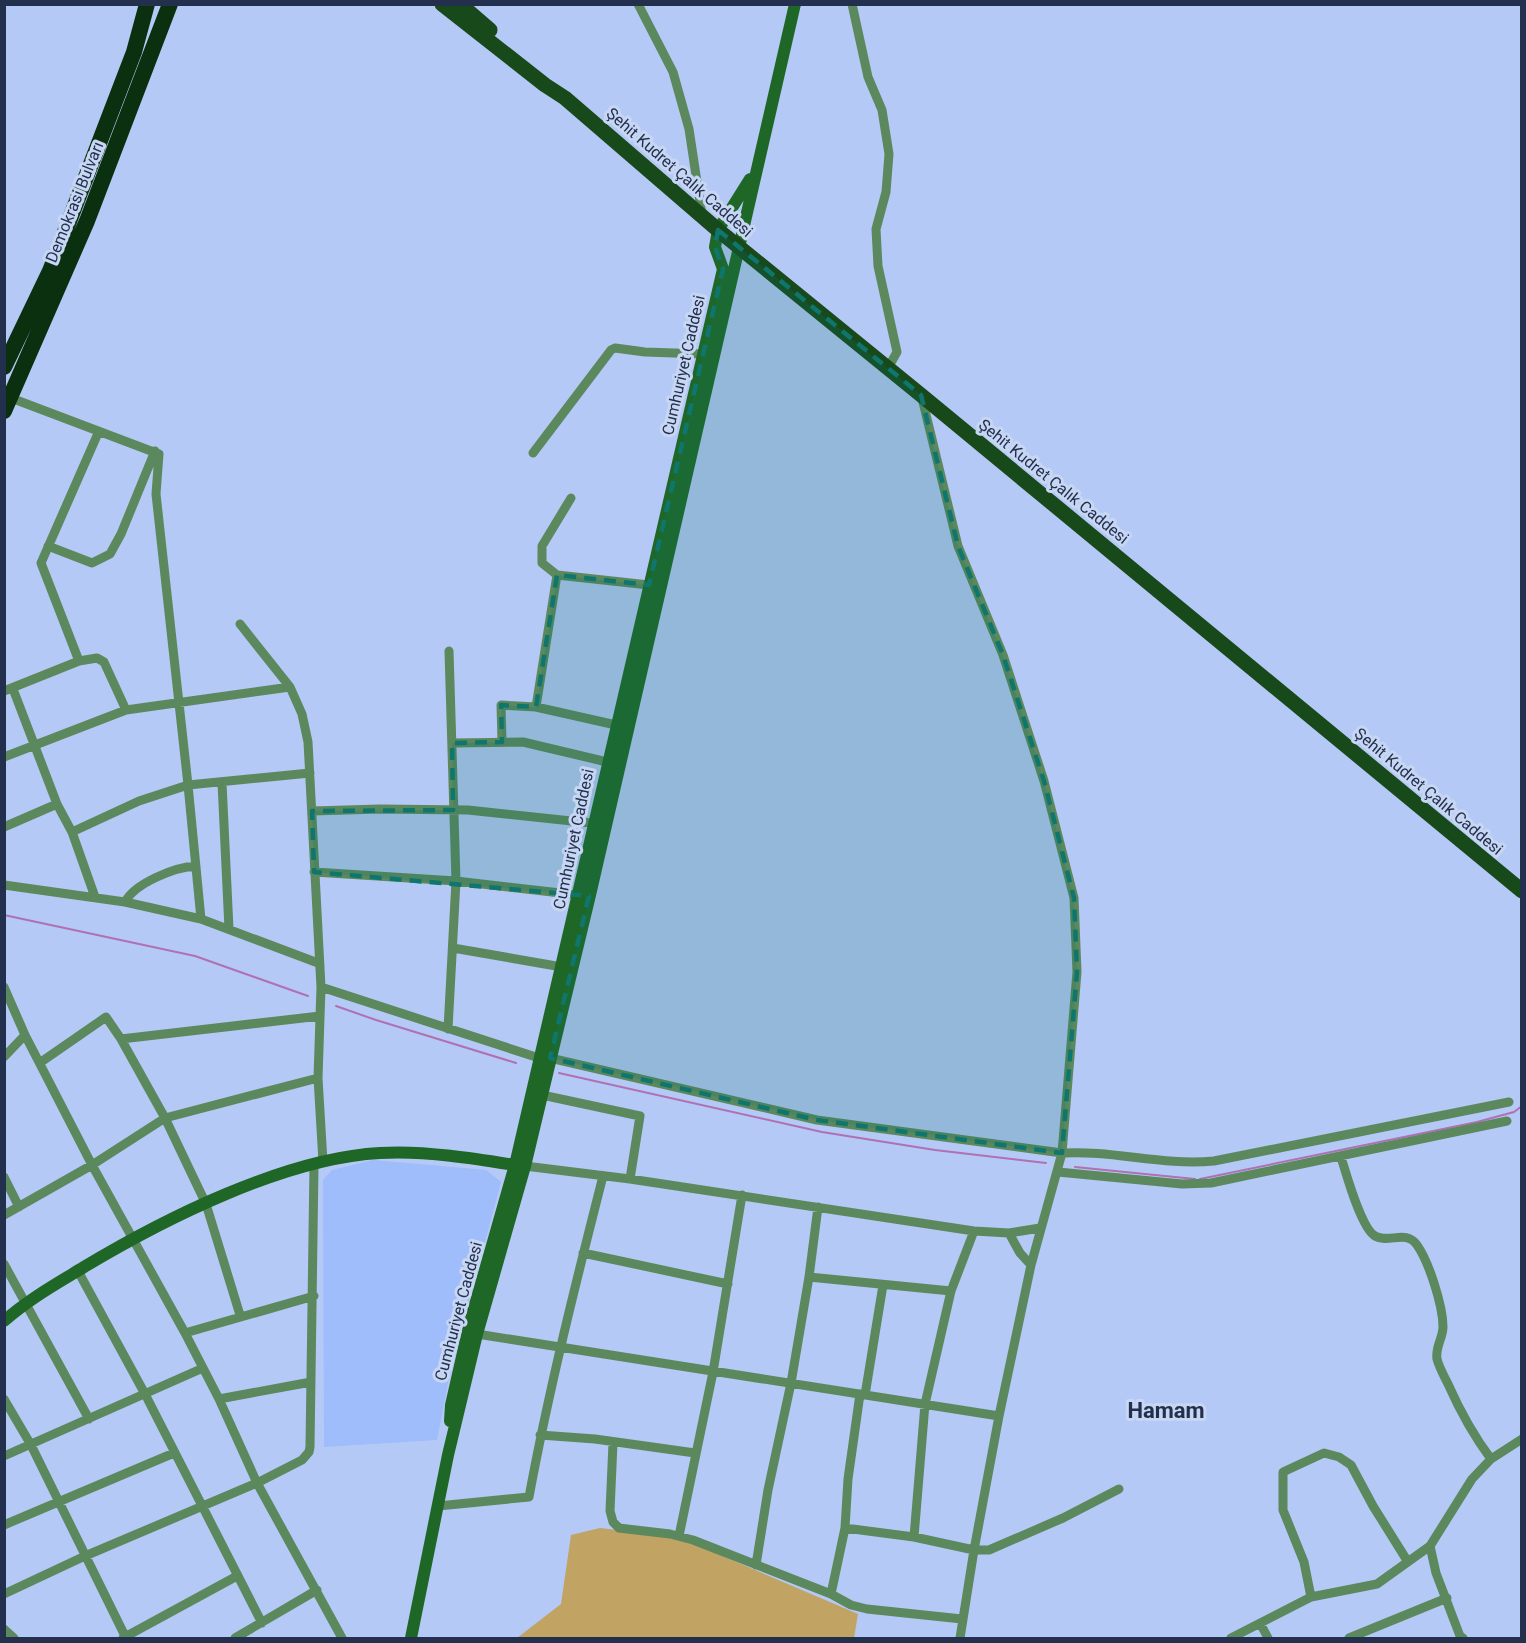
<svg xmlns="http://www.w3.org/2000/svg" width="1526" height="1643" viewBox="0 0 1526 1643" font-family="Roboto,sans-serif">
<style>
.built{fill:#9fbcfb}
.green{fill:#c1a364}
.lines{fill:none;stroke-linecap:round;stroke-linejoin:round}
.stream{stroke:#af71b3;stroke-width:2}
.street{stroke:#5c885d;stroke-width:9}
.secondary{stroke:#1f6726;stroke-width:12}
.primary{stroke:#17491b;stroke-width:15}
.highway{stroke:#0b300f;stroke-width:16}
.marked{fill:#0f766e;fill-opacity:0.2;stroke:#0f766e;stroke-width:4.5;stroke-dasharray:12 8;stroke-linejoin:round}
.labels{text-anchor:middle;stroke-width:6;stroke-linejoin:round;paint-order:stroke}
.street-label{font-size:16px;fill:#23304d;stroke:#c7d6f3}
.district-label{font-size:22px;font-weight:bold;fill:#23304d;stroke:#c7d6f3}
</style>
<rect width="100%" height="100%" fill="#b4c9f5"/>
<!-- built -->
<path class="built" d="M373 1160 486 1170 501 1182 450 1373 437 1440 324 1447 323 1180 332 1170Z"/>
<!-- green -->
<path class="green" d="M600 1528 678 1537 858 1614 854 1638H517L561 1604 571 1535Z"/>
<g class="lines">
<!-- stream -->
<path class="stream" d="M4 915 195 956 308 996
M336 1006 376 1020 516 1063
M559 1073 822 1132 935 1150 1046 1163
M1075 1167 1195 1179
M1200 1179 1477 1122 1514 1112 1522 1106"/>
<!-- street -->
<path class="street" d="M638 4 673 72 689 129 702 215
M852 4 868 77 882 110 889 154 886 192 876 229 878 266 897 352 888 368
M11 398 159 454 156 494 188 785 201 919
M922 398 958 546 1003 655 1044 781 1074 898 1077 972 1062 1153C1113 1150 1162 1166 1214 1161L1509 1102
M533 453 611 350 615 348 645 352 703 354
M571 498 542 546V563L557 575 649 585
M48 546 92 563 110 554 121 534 155 451
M240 624 290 687
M79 661 41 563 99 431
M13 689 57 804 72 832 95 897
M4 691 79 661 97 658 104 662 126 710
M536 707 557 575
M502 742 501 705 536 707 616 725
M452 743 523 742 607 762
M4 757 126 710 290 687 302 714 308 742 321 987 318 1078 323 1162
M222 783 229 929
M312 811 380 809 468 810 600 824
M4 827 57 804
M72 832 139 801 188 785 310 773
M314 872 456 881 578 895
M4 885 125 902 201 919 318 963
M125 902C135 883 175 867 196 866
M453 948 562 967
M4 987 25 1035 92 1165 185 1333 219 1399 257 1483 342 1638
M321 987 539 1058
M448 1029 456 881 449 651
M121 1039 320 1016
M4 1057 25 1035
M550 1058 817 1120 1062 1153 1031 1265 999 1416 974 1550 960 1638
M41 1062 106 1017 121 1039 165 1118 206 1204 240 1315
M542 1095 640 1116 630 1179
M1341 1157C1346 1173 1361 1228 1375 1236 1389 1244 1406 1229 1417 1245 1429 1262 1443 1306 1443 1327 1443 1338 1435 1347 1437 1359 1439 1367 1444 1376 1448 1384 1460 1411 1473 1435 1491 1459
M525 1166 630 1179 974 1231 1009 1233 1040 1228
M1058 1172 1182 1184 1211 1183 1507 1121
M4 1177 19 1207
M4 1215 92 1165 165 1118 318 1078
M1009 1233 1020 1253 1031 1265
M583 1253 728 1284
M4 1264 89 1419
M78 1271 145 1394 262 1623
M809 1277 951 1291
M185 1333 314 1296
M477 1334 999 1416
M865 1395 883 1285
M4 1399 31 1445 126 1638
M219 1399 311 1382
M540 1435 595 1439 695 1453
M613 1443 610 1511 613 1522 619 1528 670 1534 693 1540 831 1594 851 1605 867 1609 962 1619
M4 1456 203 1368
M438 1506 529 1497C549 1389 576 1282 603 1176
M4 1525 174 1453
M845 1528 914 1537 974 1550H989L1063 1518 1119 1489
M679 1536 713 1372 742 1195
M914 1537 925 1404 951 1291 974 1231
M1430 1546 1436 1573 1460 1636 1463 1638
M756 1565 768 1490 791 1383 809 1277 818 1207
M4 1594 85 1556 257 1483 302 1460 309 1452 310 1447 314 1165
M831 1594 845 1528 848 1479 860 1394
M1311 1597 1304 1562 1283 1510V1472L1324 1453 1339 1457 1351 1465 1373 1506 1408 1562
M1260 1623 1268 1638
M4 1629 14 1638
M123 1638 237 1576
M235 1638 317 1590
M1231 1638 1311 1597 1377 1584 1430 1546 1472 1479 1491 1459 1522 1439
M1349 1638 1447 1598"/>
<!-- secondary -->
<path class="secondary" d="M4 1321C29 1299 56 1284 84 1267 164 1219 285 1158 380 1153 423 1150 478 1159 521 1166
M450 1421 451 1405 469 1326 515 1165 723 269 715 247 718 230 750 179
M411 1638 448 1455 477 1334 525 1166 590 895 795 4"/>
<!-- primary -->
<path class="primary" d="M442 4 545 85 565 98 718 230 921 395 1522 891
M460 4 490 30"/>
<!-- highway -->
<path class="highway" d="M4 367 50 271 134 52 147 4
M4 411 87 221 170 4"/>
</g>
<!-- marked area -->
<path class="marked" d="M718 230 921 395 958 546 1003 655 1044 781 1074 898 1077 972 1062 1153 817 1120 550 1058 589 896 314 872 312 811 453 810 452 743 502 742 501 705 536 707 557 575 649 585 723 269 715 247Z"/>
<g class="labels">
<!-- street labels -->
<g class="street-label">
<text transform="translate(680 172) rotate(41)" y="6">Şehit Kudret Çalık Caddesi</text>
<text transform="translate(74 202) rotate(-68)" y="6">Demokrasi Bulvarı</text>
<text transform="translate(683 365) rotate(-77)" y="6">Cumhuriyet Caddesi</text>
<text transform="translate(1054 481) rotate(39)" y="6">Şehit Kudret Çalık Caddesi</text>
<text transform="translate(1429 791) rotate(40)" y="6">Şehit Kudret Çalık Caddesi</text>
<text transform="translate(573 839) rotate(-78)" y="6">Cumhuriyet Caddesi</text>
<text transform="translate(458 1311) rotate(-75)" y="6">Cumhuriyet Caddesi</text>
</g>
<!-- district labels -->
<g class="district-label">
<text x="1166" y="1418">Hamam</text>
</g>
</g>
<!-- border -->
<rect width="1526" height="1643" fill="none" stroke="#23304d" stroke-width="12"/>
</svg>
